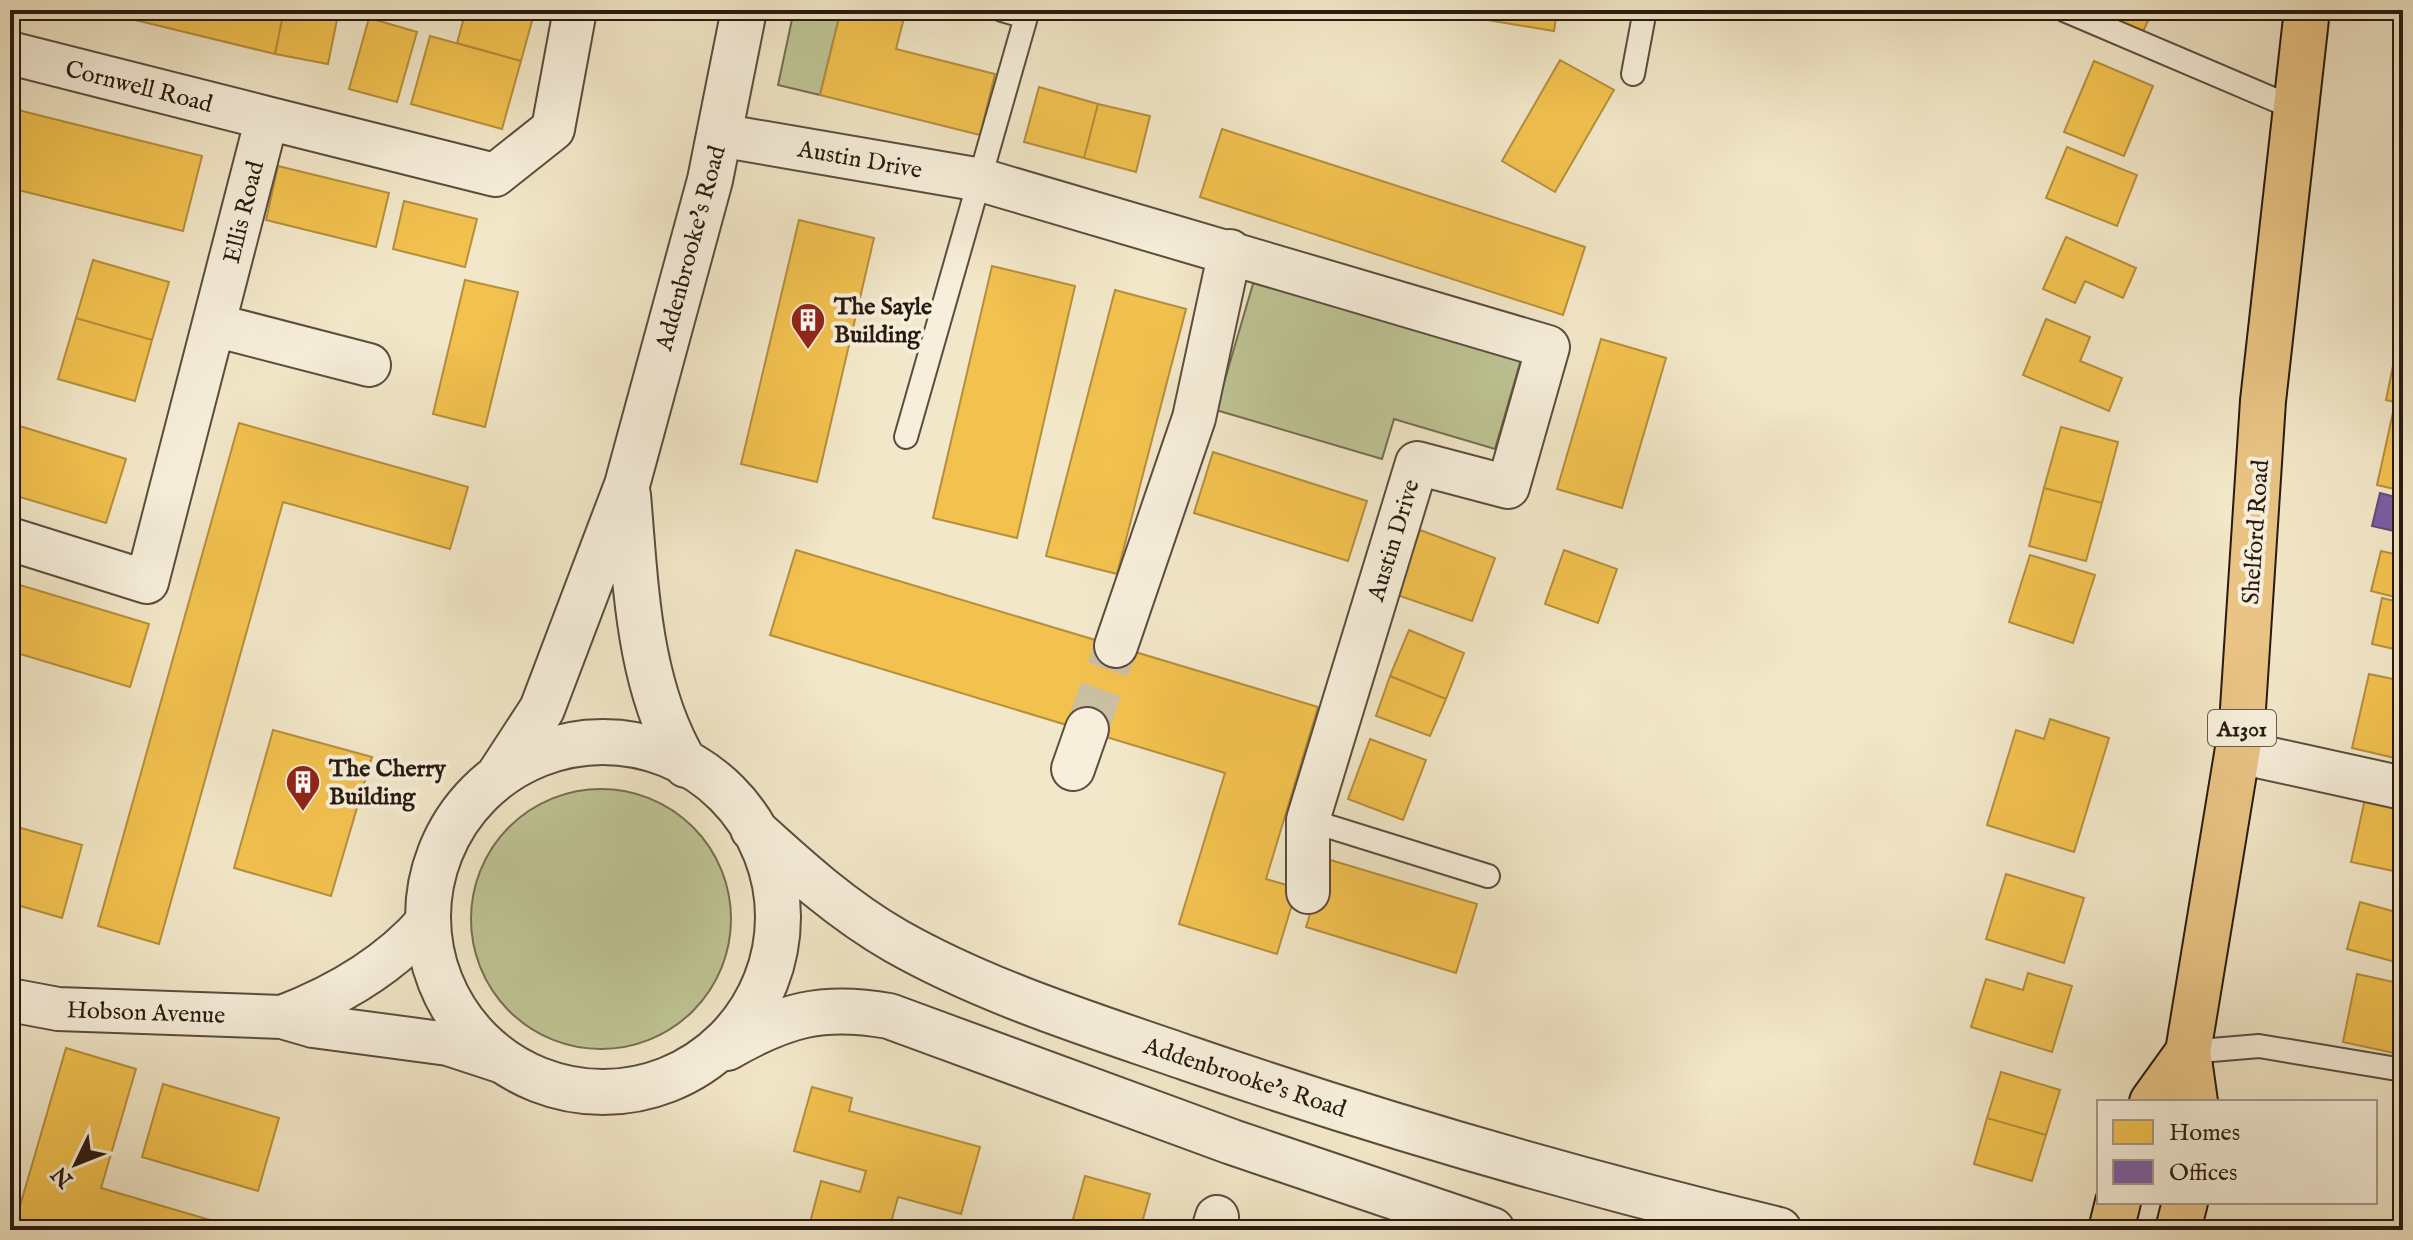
<svg xmlns="http://www.w3.org/2000/svg" width="2413" height="1240" viewBox="0 0 2413 1240" font-family="'IM FELL English',serif">
<style>
.green{fill:#bec494;stroke:#736f52;stroke-width:2}
.homes{fill:#f2c14e;stroke:#b58f3c;stroke-width:2}
.offices{fill:#7b5ea7;stroke:#624a7a;stroke-width:2}
.lines{fill:none;stroke-linecap:round;stroke-linejoin:round}
.minor-tunnel{stroke:#cabea3;stroke-width:42;stroke-dasharray:42 21;stroke-linecap:butt}
.service-casing{stroke:#5a4d3f;stroke-width:26}
.minor-casing{stroke:#5a4d3f;stroke-width:46}
.tertiary-casing{stroke:#5a4d3f;stroke-width:48}
.primary-casing{stroke:#281a11;stroke-width:48}
.service{stroke:#f7efdb;stroke-width:22}
.minor{stroke:#f7efdb;stroke-width:42}
.tertiary{stroke:#f7efdb;stroke-width:44}
.primary{stroke:#e9c484;stroke-width:44}
.labels{text-anchor:middle;stroke-width:8;stroke-linejoin:round;paint-order:stroke}
.shield{fill:#f7efdb;stroke:#665a4e;stroke-width:2}
.shield-label{font-size:22px;font-weight:bold;fill:#281a11}
.street-label{font-size:24px;fill:#281a11;stroke:#f7efdb}
.poi-label{font-size:24px;font-weight:bold;fill:#281a11;stroke:#f7efdb;text-anchor:start}
</style>
<rect width="100%" height="100%" fill="#f2e7c8"/>
<filter id="stains"><feTurbulence type="fractalNoise" baseFrequency=".0025" numOctaves="4"/><feColorMatrix values="0 0 0 0 .2 0 0 0 0 .09 0 0 0 0 .02 0 0 0 .5 -.17"/></filter>
<radialGradient id="worn" r=".72"><stop offset=".6" stop-color="#630" stop-opacity="0"/><stop offset="1" stop-color="#630" stop-opacity=".3"/></radialGradient>
<!-- green -->
<path class="green" d="M794 10H841L820 95 778 85Z
M1255 277 1522 356 1495 449 1394 419 1382 459 1216 410Z
M471 919a130 130 0 1 1 260 0a130 130 0 1 1-260 0Z"/>
<!-- homes -->
<path class="homes" d="M94 10H284L275 54Z
M284 10H339L328 64 275 54Z
M466 10H535L521 61 457 43Z
M841 10H906L896 49 995 74 980 135 820 95Z
M1488 10H1557L1554 31 1487 20Z
M2082 10H2153L2141 36Z
M369 18 417 32 397 102 349 89Z
M430 36 521 61 502 129 411 104Z
M1560 60 1614 90 1555 192 1502 161Z
M2094 61 2153 86 2124 156 2064 132Z
M1039 87 1098 104 1084 158 1024 142Z
M1098 104 1150 116 1136 172 1084 158Z
M10 108 202 156 183 231 10 188Z
M1222 129 1585 247 1563 315 1200 197Z
M2067 147 2137 175 2117 226 2046 198Z
M278 166 389 193 376 247 266 220Z
M404 201 477 219 465 267 393 249Z
M799 220 874 238 817 482 741 464Z
M2066 237 2136 268 2123 298 2085 281 2075 303 2043 289Z
M93 260 169 282 152 340 76 318Z
M992 266 1075 286 1017 538 933 518Z
M465 280 518 292 485 427 433 414Z
M2403 281V315L2396 313Z
M1115 290 1186 309 1117 574 1046 556Z
M76 318 152 340 135 401 58 379Z
M2046 319 2090 337 2080 361 2122 378 2109 411 2023 375Z
M2402 322H2403V404L2386 400Z
M1601 339 1666 358 1622 508 1557 489Z
M2394 408 2403 410V491L2377 485Z
M10 423 126 459 106 523 10 494Z
M239 423 468 487 450 549 283 502 159 944 98 926Z
M2061 427 2118 442 2102 503 2044 488Z
M1213 452 1367 501 1348 561 1194 513Z
M2044 488 2102 503 2086 561 2029 546Z
M1420 530 1495 558 1472 621 1397 595Z
M796 550 1318 707 1266 879 1297 888 1277 954 1179 924 1225 773 770 635Z
M1564 550 1617 569 1598 623 1545 604Z
M2381 551 2403 556V599L2371 591Z
M2030 555 2095 575 2073 643 2009 622Z
M10 582 149 624 130 687 10 651Z
M2382 598 2403 603V651L2372 644Z
M1409 630 1464 653 1446 699 1390 676Z
M2369 674 2403 681V760L2352 748Z
M1390 676 1446 699 1430 736 1376 716Z
M2050 719 2109 738 2074 852 1987 825 2016 730 2044 739Z
M273 730 372 757 331 896 234 868Z
M1370 739 1426 760 1403 820 1348 799Z
M2367 790 2403 798V873L2351 862Z
M10 825 82 845 62 918 10 903Z
M1327 859 1477 904 1456 973 1306 927Z
M2006 874 2084 898 2064 963 1986 939Z
M2360 902 2403 914V964L2347 949Z
M2028 973 2072 986 2052 1052 1971 1027 1986 979 2023 990Z
M2357 974 2403 984V1055L2343 1042Z
M66 1048 136 1069 101 1188 244 1230H13Z
M2001 1072 2060 1090 2046 1135 1987 1118Z
M163 1084 279 1118 258 1191 142 1157Z
M812 1087 852 1098 849 1111 980 1147 961 1214 898 1197 889 1230H808L821 1181 860 1192 866 1171 794 1151Z
M1987 1118 2046 1135 2032 1181 1974 1164Z
M1085 1176 1150 1194 1140 1230H1070Z"/>
<!-- offices -->
<path class="offices" d="M2380 493 2403 499V533L2372 526Z"/>
<g class="lines">
<!-- minor-tunnel -->
<path class="minor-tunnel" d="M1087 729 1116 646"/>
<!-- service casing -->
<g class="service-casing">
<path id="service" d="M2064 10 2294 108
M1633 74 1645 10
M906 437 1026 17 1002 10
M1308 820 1488 876
M2188 1052 2259 1046 2403 1070"/>
</g>
<!-- minor casing -->
<g class="minor-casing">
<path id="minor" d="M10 53 267 118
M719 135 981 180 1548 347 1508 487 1417 463 1308 820V892
M214 325 369 365
M10 539 147 582 267 118 495 175 553 129 575 10
M1116 646 1194 418 1230 251
M2239 752 2403 788
M1073 769 1087 729
M10 1000 58 1009 282 1017 313 1026 448 1044 506 1063
M282 1017C337 996 389 966 428 921
M1213 1230 1217 1217"/>
</g>
<!-- tertiary casing -->
<g class="tertiary-casing">
<path id="tertiary" d="M628 495C636 587 638 685 686 765
M428 917a175 175 0 1 1 350 0a175 175 0 1 1-350 0Z
M499 775 542 709 627 485 710 180 744 10
M753 829C798 870 842 910 896 941 986 992 1089 1024 1187 1058 1382 1125 1579 1182 1779 1230
M727 1048C784 1015 822 1004 889 1016L1232 1142 1492 1230"/>
</g>
<!-- primary casing -->
<g class="primary-casing">
<path id="primary" d="M2152 1102 2188 1052
M2195 1102 2188 1052 2242 724 2263 401 2307 10
M2111 1230 2118 1202
M2178 1230 2185 1202"/>
</g>
<!-- service -->
<use href="#service" class="service"/>
<!-- minor -->
<use href="#minor" class="minor"/>
<!-- tertiary -->
<use href="#tertiary" class="tertiary"/>
<!-- primary -->
<use href="#primary" class="primary"/>
</g>
<!-- icons -->
<defs>
<g id="building-pin" transform="scale(1.8)"><path d="M0 17L-7.5 6A9.5 9.5 0 1 1 7.5 6Z" fill="#8f2418" stroke="#f7efdb"/><path d="M-4-6H4V6H1V3H-1V6H-4ZM-2.5-4.3h1.7v1.8h-1.7ZM.8-4.3h1.7v1.8H.8ZM-2.5-1h1.7V.8h-1.7ZM.8-1h1.7V.8H.8Z" fill="#fff"/></g>
</defs>
<g fill-rule="evenodd">
<use href="#building-pin" x="808" y="320"/>
<use href="#building-pin" x="303" y="782"/>
</g>
<g class="labels">
<!-- shield labels -->
<rect class="shield" x="2208" y="710" width="68" height="36" rx="6"/>
<g class="shield-label">
<text x="2242" y="736">A1301</text>
</g>
<!-- street labels -->
<g class="street-label">
<text transform="translate(139 86) rotate(14)" y="8">Cornwell Road</text>
<text transform="translate(860 159) rotate(10)" y="8">Austin Drive</text>
<text transform="translate(243 212) rotate(-76)" y="8">Ellis Road</text>
<text transform="translate(690 248) rotate(-75)" y="8">Addenbrooke's Road</text>
<text transform="translate(2255 532) rotate(-86)" y="8">Shelford Road</text>
<text transform="translate(1393 540) rotate(-73)" y="8">Austin Drive</text>
<text transform="translate(146 1012) rotate(2)" y="8">Hobson Avenue</text>
<text transform="translate(1245 1077) rotate(18)" y="8">Addenbrooke's Road</text>
</g>
<!-- poi labels -->
<g class="poi-label">
<text x="834" y="314">The Sayle<tspan x="834" dy="28">Building</tspan></text>
<text x="329" y="776">The Cherry<tspan x="329" dy="28">Building</tspan></text>
</g>
</g>
<!-- margin -->
<rect width="2413" height="1240" fill="none" stroke="#f2e7c8" stroke-width="40"/>
<rect x="12" y="12" width="2389" height="1216" fill="none" stroke="#281a11" stroke-width="4"/>
<rect x="20" y="20" width="2373" height="1200" fill="none" stroke="#281a11" stroke-width="2"/>
<!-- legend -->
<rect x="2097" y="1100" width="280" height="104" fill="#f7efdb" stroke="#a49a8a" stroke-width="2"/>
<rect x="2113" y="1120" width="40" height="24" fill="#f2c14e" stroke="#a49a8a" stroke-width="2"/>
<text x="2169" y="1140" font-size="24" fill="#281a11">Homes</text>
<rect x="2113" y="1160" width="40" height="24" fill="#7b5ea7" stroke="#a49a8a" stroke-width="2"/>
<text x="2169" y="1180" font-size="24" fill="#281a11">Offices</text>
<!-- north arrow -->
<g transform="translate(76 1164) rotate(227)" stroke="#f7efdb" stroke-width="6" paint-order="stroke">
<path d="M0-6L14 30L0 20L-14 30Z" fill="#281a11"/>
<text y="-12" font-size="22" font-weight="bold" text-anchor="middle" fill="#281a11">N</text>
</g>
<rect width="100%" height="100%" filter="url(#stains)"/>
<rect width="100%" height="100%" fill="url(#worn)"/>
</svg>
